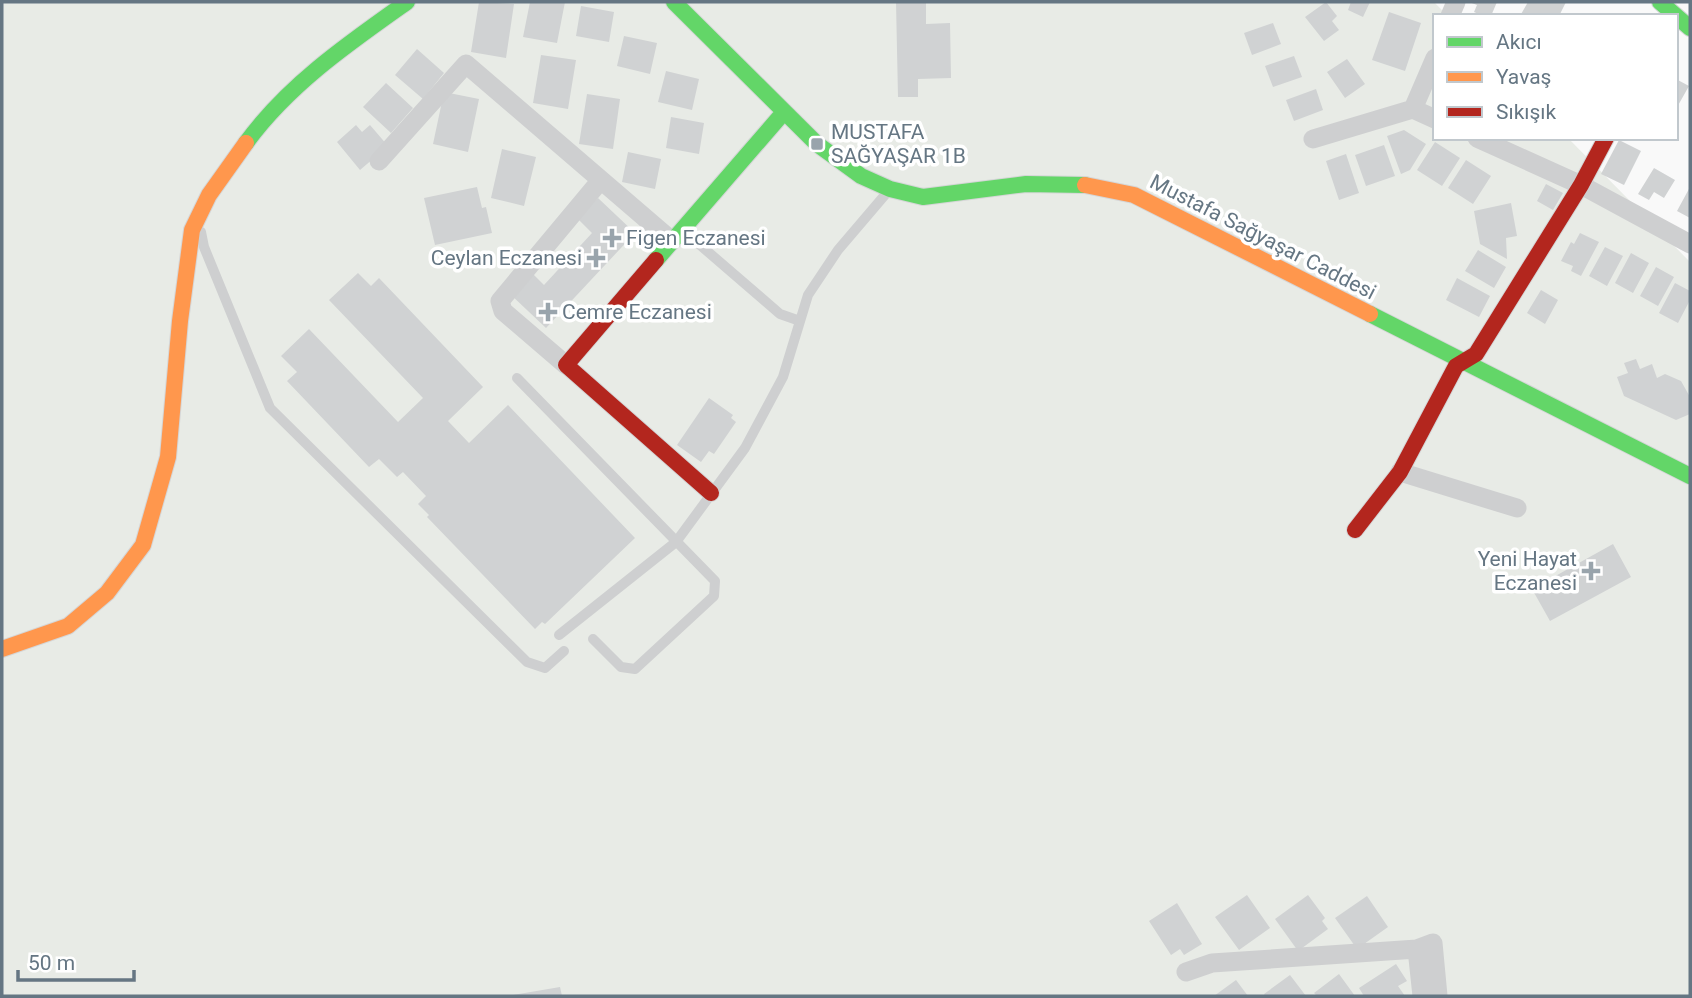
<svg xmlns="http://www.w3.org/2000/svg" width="1692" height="998" viewBox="0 0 1692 998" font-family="Roboto,sans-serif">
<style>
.green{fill:#e8ebe6}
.building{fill:#d0d2d3}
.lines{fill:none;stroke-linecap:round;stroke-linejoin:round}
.fast-casing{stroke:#d5d6d7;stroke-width:18}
.slow-casing{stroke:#d5d6d7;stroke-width:18}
.jam-casing{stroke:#d5d6d7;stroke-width:18}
.lane{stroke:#cecfd0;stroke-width:10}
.street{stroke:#cecfd0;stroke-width:19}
.fast{stroke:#63d668;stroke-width:16}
.slow{stroke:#ff974d;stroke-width:16}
.jam{stroke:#b3261e;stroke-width:16}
.poi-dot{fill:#99a4ac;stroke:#fff;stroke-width:2.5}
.labels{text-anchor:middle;stroke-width:7;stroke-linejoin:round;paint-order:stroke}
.poi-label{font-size:21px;fill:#657683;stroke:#fff;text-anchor:start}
.street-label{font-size:21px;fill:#657683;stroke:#fff}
</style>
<rect width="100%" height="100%" fill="#f9f9f9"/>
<!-- green -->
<path class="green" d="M2 2H1434L1448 16H1435V138H1568L1690 262V996H2Z"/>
<!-- building -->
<path class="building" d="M479 2 514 4 506 58 471 52Z
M530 2H565L557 43 523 37Z
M896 2H926V24L950 23 951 78 918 79V97H898Z
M1326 2 1337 16 1332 21 1339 30 1324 41 1305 17Z
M1351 2H1370L1363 17 1348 10Z
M1469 2H1497L1491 16H1483L1474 12 1477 5Z
M1528 2H1566L1559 16H1520Z
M581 6 614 12 609 42 576 36Z
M1389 12 1421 23 1405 71 1372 60Z
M1273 23 1281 44 1252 55 1244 33Z
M624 36 657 43 650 74 617 66Z
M417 49 444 73 423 99 395 75Z
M541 55 576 60 568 109 533 103Z
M1294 56 1302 77 1273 87 1265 66Z
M1347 59 1365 84 1345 98 1327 72Z
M666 71 699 79 692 110 658 102Z
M1676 79 1689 86 1676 109Z
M386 83 413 108 391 133 363 107Z
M1316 89 1323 110 1294 121 1286 100Z
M444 92 479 99 468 152 433 144Z
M587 94 620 99 613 149 579 144Z
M671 117 704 123 699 154 666 148Z
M356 125 362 132 370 125 388 146 360 170 337 142Z
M1404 130 1426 144 1410 170 1401 174 1387 136Z
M1619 140 1641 151 1624 185 1601 174Z
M1435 142 1460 158 1442 186 1417 170Z
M1384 145 1395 176 1366 186 1355 155Z
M502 149 536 157 524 206 491 198Z
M628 152 661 159 655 189 622 182Z
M1346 154 1359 193 1339 200 1326 161Z
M1466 160 1491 176 1473 204 1448 188Z
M1654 168 1675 180 1664 198 1654 192 1649 200 1638 194Z
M1546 184 1563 193 1553 210 1537 201Z
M477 187 482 208 486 207 492 233 435 245 424 198Z
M1690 187V218L1677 211Z
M598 198 635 233 546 328 509 293 530 271 544 285 592 233 578 219Z
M1511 203 1517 236 1506 238 1507 259 1480 244 1474 211Z
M1580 233 1599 242 1581 276 1571 271 1573 266 1561 261 1571 242 1574 244Z
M1605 247 1623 256 1607 286 1589 276Z
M1478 250 1506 267 1494 288 1465 271Z
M1631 253 1649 263 1633 293 1615 283Z
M1656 267 1674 277 1658 306 1640 296Z
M358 273 371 286 379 278 483 387 448 421 469 443 508 405 635 538 545 624 542 622 535 629 427 517 429 515 418 504 426 496 403 472 397 477 379 459 369 467 287 381 297 372 281 356 309 329 398 422 423 398 329 300Z
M1457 278 1490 296 1479 317 1446 300Z
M1675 283 1690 291V300L1678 323 1659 313Z
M1541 290 1558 300 1545 324 1527 313Z
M1636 359 1640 369 1652 364 1657 378 1665 374 1681 381 1690 397V414L1676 420 1624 396 1617 377 1628 373 1624 363Z
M709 398 733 415 731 418 736 422 714 454 709 451 701 462 677 445Z
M1613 544 1631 577 1550 621 1532 589Z
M1247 895 1270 928 1239 950 1215 917Z
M1308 895 1325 918 1322 921 1328 929 1298 951 1275 919Z
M1367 896 1388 927 1357 949 1335 918Z
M1177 903 1202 944 1184 955 1180 949 1171 955 1149 921Z
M1396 964 1407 981 1398 986 1405 996H1364L1359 988Z
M1339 974 1355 996H1317L1314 993Z
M1290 975 1306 996H1265L1264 994Z
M1236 980 1248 996H1214Z
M560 987 562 996H513V995Z"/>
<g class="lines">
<!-- fast casing -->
<g class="fast-casing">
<path id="fast" d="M674 2 817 144 861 176 890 189 923 197 1026 184 1085 185
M1660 2 1690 28
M246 143C288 85 349 43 407 2
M656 260 784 112
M1370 314 1690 476"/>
</g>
<!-- slow casing -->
<g class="slow-casing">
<path id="slow" d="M1085 185 1134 195 1370 314
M2 649 68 626 107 593 143 545 168 457 180 321 192 230 209 195 246 143"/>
</g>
<!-- jam casing -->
<g class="jam-casing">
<path id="jam" d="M656 260 566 365 711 493
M1355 530 1400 472 1456 366 1476 354 1581 185 1606 138"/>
</g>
<!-- lane -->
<path class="lane" d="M201 232 204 247 270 408 527 662 545 668 564 651
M685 232 780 314 800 321
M517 378 715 581 714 596 635 669 621 667 593 639
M559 635 676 542 745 448 783 377 808 295 838 250 890 189"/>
<!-- street -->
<path class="street" d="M1450 16 1456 2
M1435 58 1413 109 1435 119
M1477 138 1581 185 1690 244
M1313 139 1413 109
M379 161 466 64 672 241
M566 365 503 311 500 301 600 181
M1400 472 1517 508
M1417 949 1422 996
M1186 972 1212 963 1417 949 1433 943 1438 996"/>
<!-- fast -->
<use href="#fast" class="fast"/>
<!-- slow -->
<use href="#slow" class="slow"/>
<!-- jam -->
<use href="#jam" class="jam"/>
</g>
<!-- markers -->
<g class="poi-dot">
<rect x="810" y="137" width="14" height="14" rx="3.5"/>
<path d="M608.5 227.5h7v7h7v7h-7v7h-7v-7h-7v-7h7z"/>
<path d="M592.5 247.5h7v7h7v7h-7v7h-7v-7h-7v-7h7z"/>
<path d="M544.5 301.5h7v7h7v7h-7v7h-7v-7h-7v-7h7z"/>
<path d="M1587.5 560.5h7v7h7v7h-7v7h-7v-7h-7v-7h7z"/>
</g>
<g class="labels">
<!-- poi labels -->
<g class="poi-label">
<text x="831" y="139">MUSTAFA<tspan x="831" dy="24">SAĞYAŞAR 1B</tspan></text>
<text x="626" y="245">Figen Eczanesi</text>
<text x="582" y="265" text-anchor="end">Ceylan Eczanesi</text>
<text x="562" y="319">Cemre Eczanesi</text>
<text x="1577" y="566" text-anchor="end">Yeni Hayat<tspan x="1577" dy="24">Eczanesi</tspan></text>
</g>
<!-- street labels -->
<g class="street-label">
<text transform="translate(1263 237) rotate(27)" y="7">Mustafa Sağyaşar Caddesi</text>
</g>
</g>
<!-- border -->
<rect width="1692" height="998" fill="none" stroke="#657683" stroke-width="7"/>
<!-- legend -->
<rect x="1433" y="14" width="245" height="126" fill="#ffffff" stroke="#c1c8cd" stroke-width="2"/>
<rect x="1447" y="37" width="35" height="10" fill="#63d668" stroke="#c1c8cd" stroke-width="2"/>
<text x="1496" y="49" font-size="21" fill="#657683">Akıcı</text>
<rect x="1447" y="72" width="35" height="10" fill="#ff974d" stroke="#c1c8cd" stroke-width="2"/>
<text x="1496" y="84" font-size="21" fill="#657683">Yavaş</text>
<rect x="1447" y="107" width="35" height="10" fill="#b3261e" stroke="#c1c8cd" stroke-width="2"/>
<text x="1496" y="119" font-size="21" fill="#657683">Sıkışık</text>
<!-- scale -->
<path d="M18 970v10h116v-10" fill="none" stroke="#657683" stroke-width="3.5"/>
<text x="28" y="970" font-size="21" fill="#657683" stroke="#ffffff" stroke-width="5" paint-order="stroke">50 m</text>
</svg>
